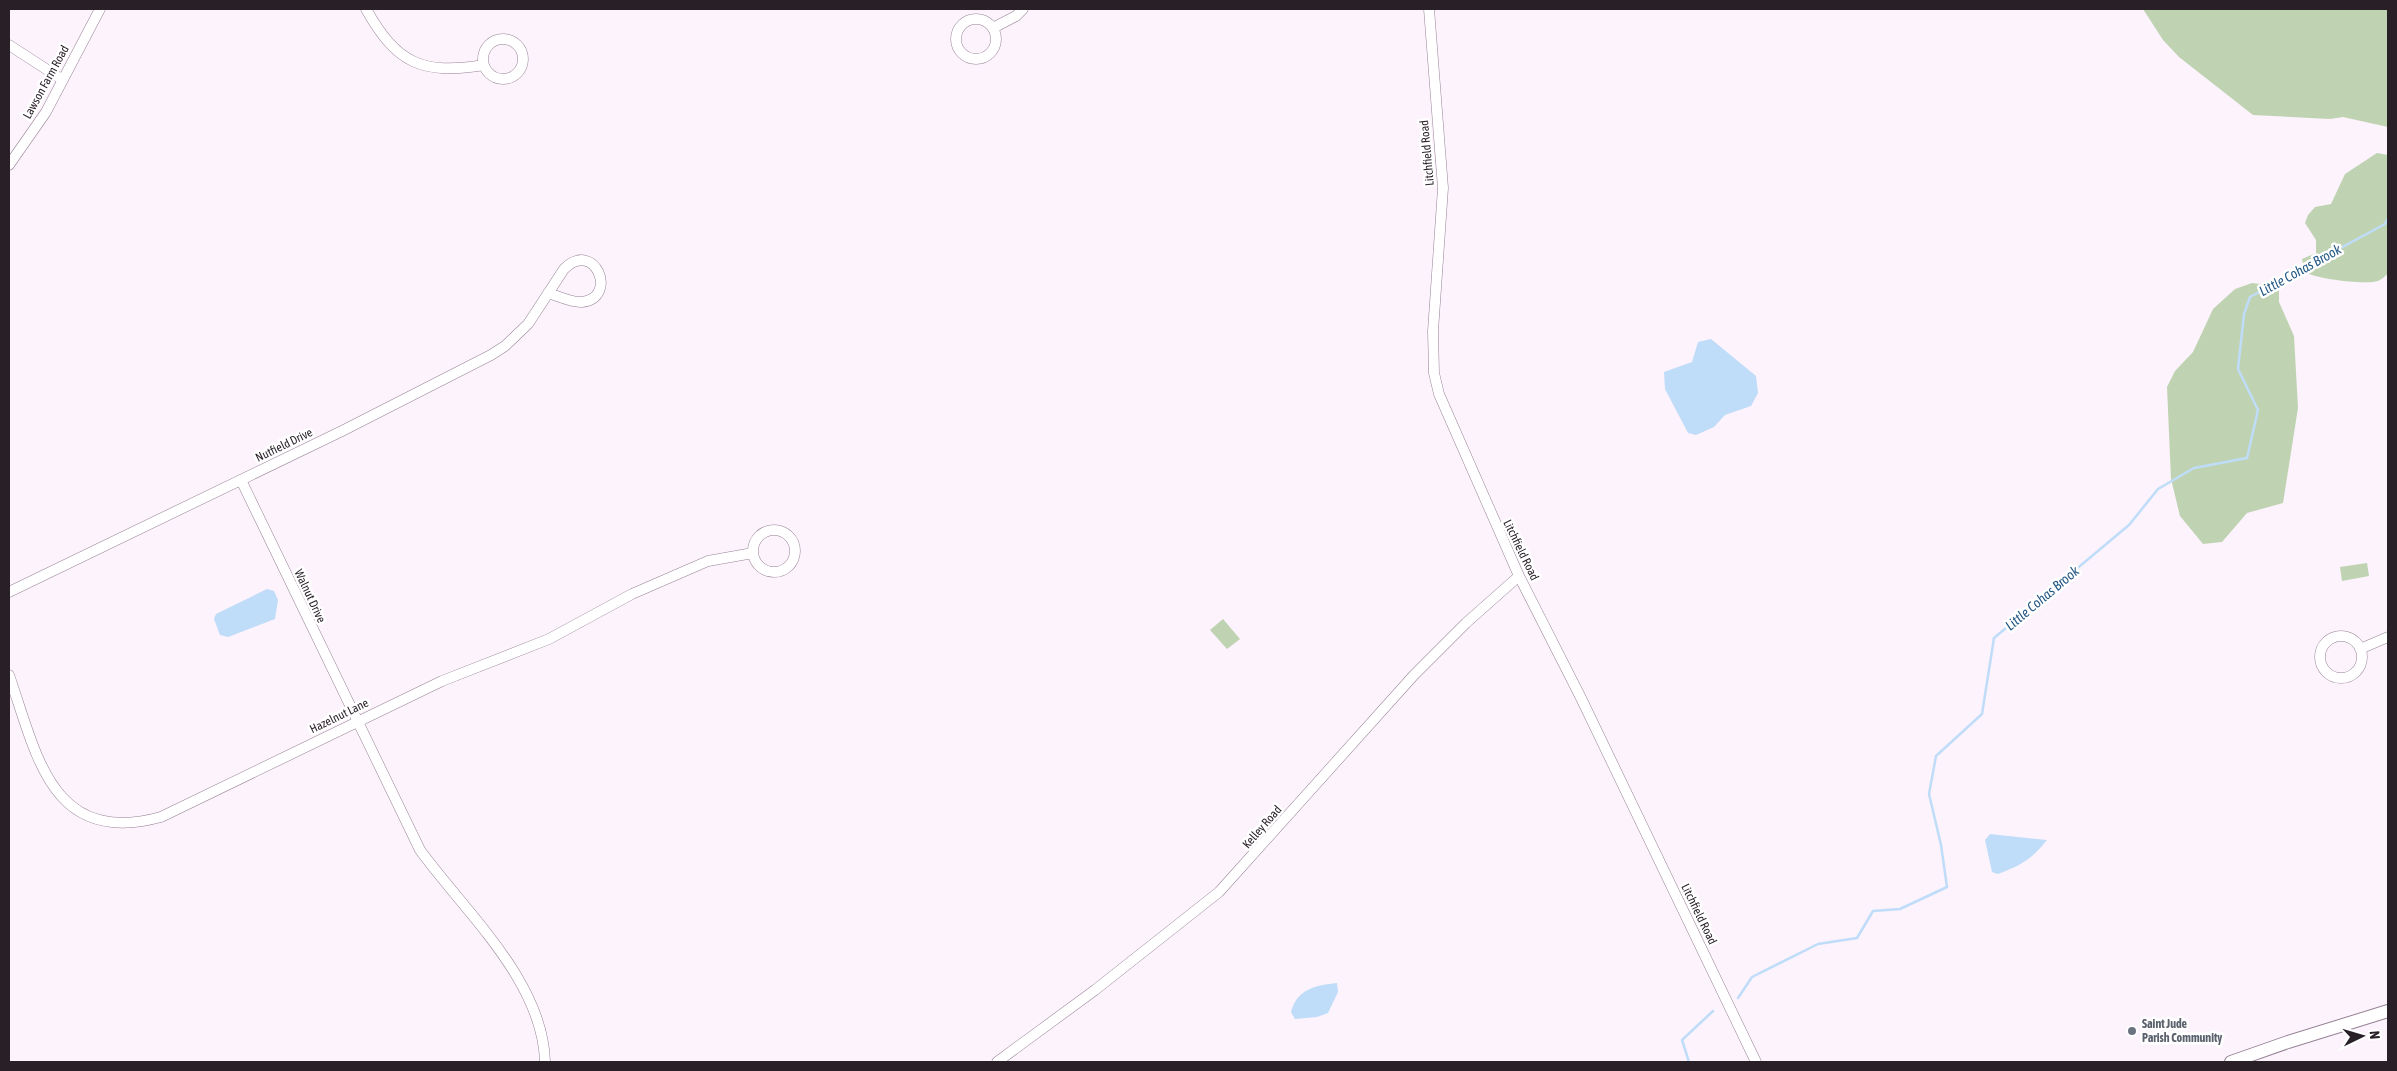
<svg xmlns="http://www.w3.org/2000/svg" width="2397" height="1071" viewBox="0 0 2397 1071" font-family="'Asap Condensed',sans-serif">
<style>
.green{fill:#bfd3b2}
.water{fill:#bfdcf8}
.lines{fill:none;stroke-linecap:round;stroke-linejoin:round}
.stream{stroke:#bfdcf8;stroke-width:2.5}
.minor-casing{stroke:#978296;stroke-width:11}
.major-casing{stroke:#978296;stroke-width:14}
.minor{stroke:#fff;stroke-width:10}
.major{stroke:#fff;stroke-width:12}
.worship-dot{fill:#6b7280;stroke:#fff;stroke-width:2}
.labels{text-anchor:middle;stroke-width:5;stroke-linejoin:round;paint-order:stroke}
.street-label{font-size:12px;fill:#281f27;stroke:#fff}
.worship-label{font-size:12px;font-weight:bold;fill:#5b616d;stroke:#fff;text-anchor:start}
.water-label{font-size:14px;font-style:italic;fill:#255985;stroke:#fff}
</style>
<rect width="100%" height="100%" fill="#fcf3fc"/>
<!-- green -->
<path class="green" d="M2143 9H2388V127L2343 117 2330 119 2253 115 2179 57 2163 40Z
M2377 153 2388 155V274C2385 276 2381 280 2378 281 2365 285 2316 279 2305 272L2302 259 2316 253V240L2305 223 2308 215 2315 207 2331 204 2345 174Z
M2252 283 2279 286V302L2294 336 2298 408 2283 503 2247 513 2222 542 2203 544 2180 516 2171 479 2167 387 2175 371 2193 352 2213 309 2235 289Z
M2367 563 2369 576 2342 581 2340 567Z
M1223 619 1240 639 1227 649 1210 630Z"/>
<!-- water -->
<path class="water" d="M1711 339 1756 376 1758 393 1751 406 1725 415 1714 427 1696 435 1688 433 1665 389 1664 372 1692 362 1698 342Z
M267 589 274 591 278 600 275 619 228 637 220 635 214 619 216 614Z
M1990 834 2047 840C2031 860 2021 865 1998 874L1992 872 1985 840Z
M1337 983 1338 992 1328 1013 1317 1017 1295 1019 1291 1012C1297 989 1316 985 1337 983Z"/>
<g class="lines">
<!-- stream -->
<path class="stream" d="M1738 998 1752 977 1818 944 1857 938 1873 911 1900 909 1947 887 1941 845 1929 794 1936 756 1982 714 1994 638 2129 525 2158 489 2194 468 2247 458 2258 410 2238 369 2244 314 2250 297 2385 224 2388 218
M1689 1062 1682 1040 1713 1011"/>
<!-- minor casing -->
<g class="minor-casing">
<path id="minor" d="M366 9C397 64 422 75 484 65
M1429 9 1443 188 1433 331 1434 373 1439 394 1519 576 1581 698 1756 1062
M956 39a20 20 0 1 1 40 0a20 20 0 1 1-40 0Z
M993 28 1016 16 1023 9
M483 59a20 20 0 1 1 40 0a20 20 0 1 1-40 0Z
M9 45 63 80
M9 165 46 112 100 9
M241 480 420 850C465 912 543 981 545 1062
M753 551a21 21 0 1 1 42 0a21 21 0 1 1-42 0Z
M9 592 342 431 491 355 505 346 528 324 564 269C595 238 619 298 582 302 572 303 558 296 548 293
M2320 657a21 21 0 1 1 42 0a21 21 0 1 1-42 0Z
M2360 649 2388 637
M9 675C37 755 51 847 161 817L442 681 549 639 632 594 708 561 753 553
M997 1062 1095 990 1219 892 1414 675 1466 623 1519 576"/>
</g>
<!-- major casing -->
<g class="major-casing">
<path id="major" d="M2231 1062 2288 1042 2388 1011"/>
</g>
<!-- minor -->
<use href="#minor" class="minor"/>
<!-- major -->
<use href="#major" class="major"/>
</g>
<!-- markers -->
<circle class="worship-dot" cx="2132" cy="1031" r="5"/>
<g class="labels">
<!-- street labels -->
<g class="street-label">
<text transform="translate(46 82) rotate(-61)" y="4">Lawson Farm Road</text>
<text transform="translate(1427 153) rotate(-95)" y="4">Litchfield Road</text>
<text transform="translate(284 445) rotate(-26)" y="4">Nutfield Drive</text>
<text transform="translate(1521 550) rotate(64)" y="4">Litchfield Road</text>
<text transform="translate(310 596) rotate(65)" y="4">Walnut Drive</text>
<text transform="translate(339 716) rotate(-26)" y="4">Hazelnut Lane</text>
<text transform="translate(1262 827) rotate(-49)" y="4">Kelley Road</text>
<text transform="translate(1699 914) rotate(64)" y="4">Litchfield Road</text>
</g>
<!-- worship labels -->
<g class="worship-label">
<text x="2142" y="1028">Saint Jude<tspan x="2142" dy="14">Parish Community</tspan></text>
</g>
<!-- water labels -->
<g class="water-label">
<text transform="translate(2300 270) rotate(-29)" y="5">Little Cohas Brook</text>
<text transform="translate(2042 598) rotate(-40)" y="5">Little Cohas Brook</text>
</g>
</g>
<!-- border -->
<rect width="2397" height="1071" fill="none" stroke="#281f27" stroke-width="20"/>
<!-- north arrow -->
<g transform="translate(2362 1036) rotate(85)" stroke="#ffffff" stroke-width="4" paint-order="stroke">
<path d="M0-4L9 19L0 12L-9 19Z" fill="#281f27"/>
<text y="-8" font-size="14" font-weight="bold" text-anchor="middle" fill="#281f27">N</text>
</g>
</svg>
